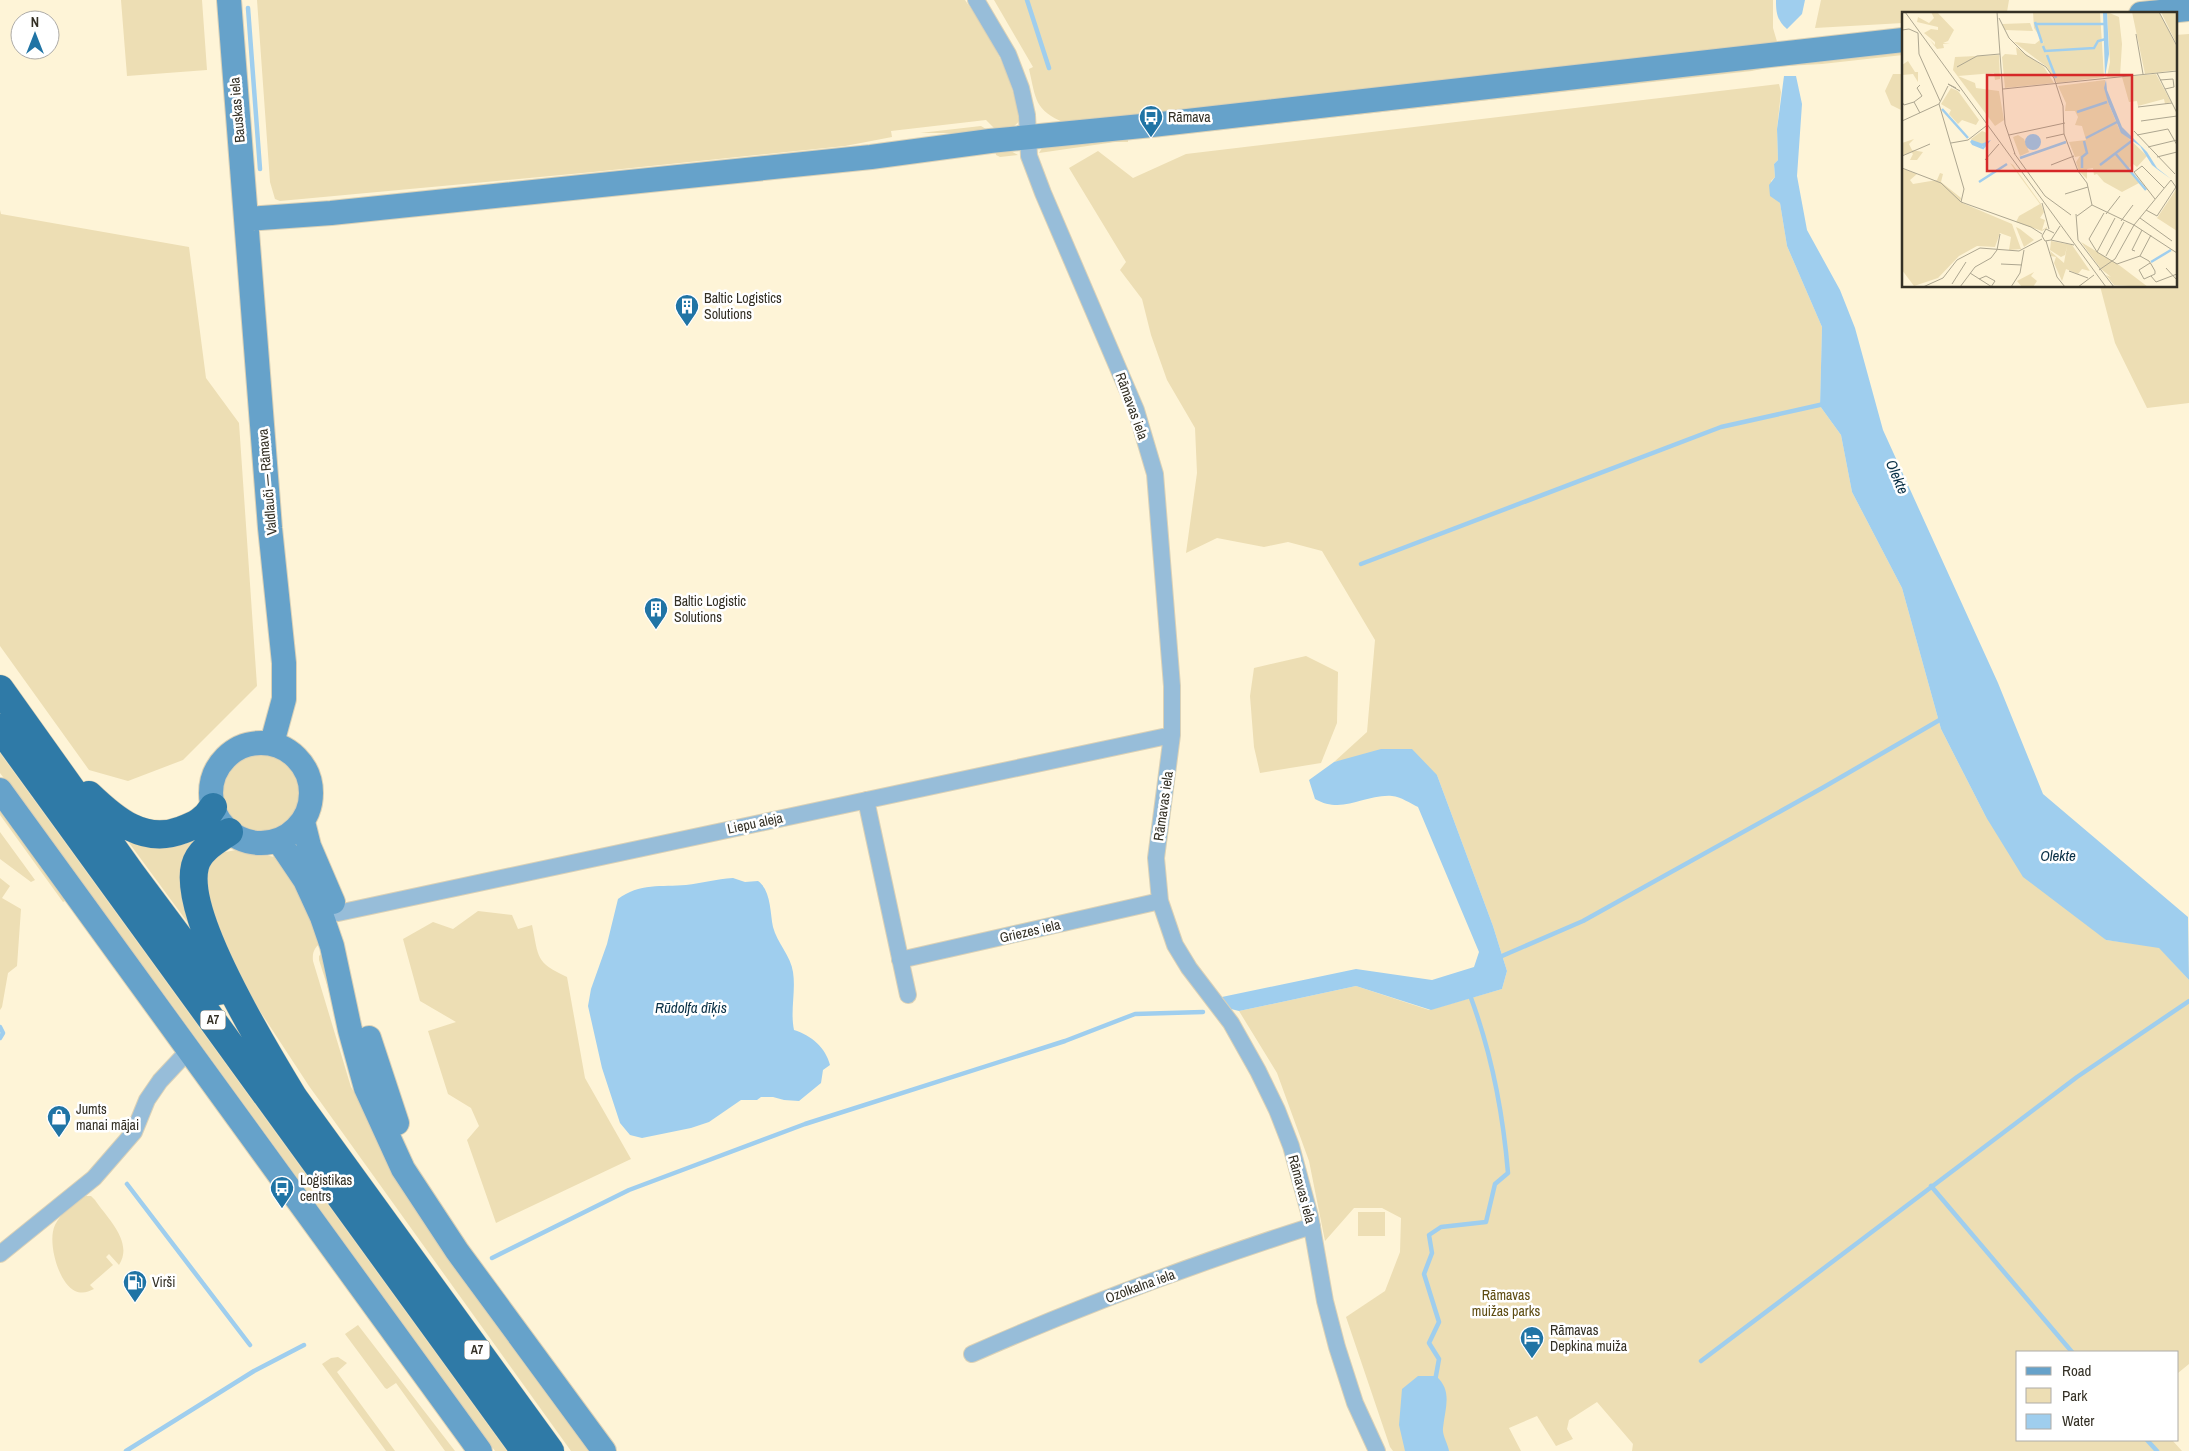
<svg xmlns="http://www.w3.org/2000/svg" width="2189" height="1451" viewBox="0 0 2189 1451" font-family="'Archivo Narrow',sans-serif">
<style>
.green{fill:#eddeb4}
.water{fill:#9fceee}
.lines{fill:none;stroke-linecap:round;stroke-linejoin:round}
.stream{stroke:#9fceee;stroke-width:4.5}
.street-casing{stroke:#dad1b7;stroke-width:18}
.secondary-casing{stroke:#dad1b7;stroke-width:26}
.highway-casing{stroke:#dad1b7;stroke-width:29}
.street{stroke:#97bdd9;stroke-width:16}
.secondary{stroke:#66a2ca;stroke-width:24}
.highway{stroke:#2f7aa7;stroke-width:28}
.labels{text-anchor:middle;stroke-width:5;stroke-linejoin:round;paint-order:stroke}
.shield{fill:#fff;stroke:#716e66;stroke-width:1}
.shield-label{font-size:12px;font-weight:bold;fill:#343025}
.street-label{font-size:14px;fill:#343025;stroke:#fff}
.poi-label{font-size:14px;fill:#343025;stroke:#fff;text-anchor:start}
.park-label{font-size:14px;fill:#5d4b10;stroke:#fff}
.water-label{font-size:15px;font-style:italic;fill:#093046;stroke:#fff}
.inset-river{fill:none;stroke:#9fceee;stroke-width:2.5}
.inset-road{fill:none;stroke:#ada690;stroke-width:1}
.view{fill:#d62828;fill-opacity:0.15;stroke:#d62828;stroke-width:2.5}
.inset-edge{fill:none;stroke:#343025;stroke-width:2.5}
</style>
<rect width="100%" height="100%" fill="#fef4d7"/>
<!-- green -->
<path class="green" d="M121 0H202L207 70 127 76Z
M257 0H965C987 31 1005 62 1015 99 1017 105 1021 112 1020 118 1018 127 1006 130 998 132L986 120 891 131 892 137 845 146 593 172 280 201 275 199 270 182Z
M994 0H1773V28L1778 45 1065 123C1034 110 1036 99 1029 69L1033 67Z
M1821 0H2009L2007 12 1903 14V23L1815 28Z
M2189 34V403L2147 408 2115 343 2100 286H2175V35Z
M1903 51V55L1822 64 1770 67 1752 71 1167 136 1172 133Z
M1893 74H1903V111L1891 105 1885 91Z
M1779 84 1781 92 1777 129 1778 160 1774 164 1775 177 1771 181 1780 203 1787 246 1822 327 1820 406 1841 435 1852 492 1902 588 1941 729 1986 817 2106 940 2159 947 2189 980V1364L2178 1373V1352H2018V1440H2172L2182 1451H1632L1633 1444 1597 1402 1569 1420 1567 1429 1573 1439 1556 1446 1537 1416 1509 1428 1521 1451H1393L1390 1447 1346 1317 1385 1291 1400 1252 1401 1218 1382 1208H1354L1325 1241 1309 1161 1277 1073 1239 1011 1356 986 1429 1010 1502 989 1507 971 1493 926 1437 775 1354 758 1334 762 1367 732 1375 640 1322 551 1288 542 1264 547 1217 538 1186 553 1197 473 1195 428 1167 380 1151 335 1142 299 1120 270 1126 262 1069 168 1098 151 1133 178 1186 154Z
M981 126 986 129V133H920Z
M1128 139V142H1115L1039 153 1044 145Z
M995 148H1005L1018 155 1000 157 996 155Z
M0 210 1 214 189 247 206 378 239 423 257 686 183 760 128 781 89 770 0 646Z
M1306 656 1338 672 1337 723 1321 763 1260 773 1254 747 1250 696 1254 668Z
M220 791a40 40 0 1 1 80 0a40 40 0 1 1-80 0Z
M0 753 507 1451H495L175 1009 0 773Z
M0 807 67 900 63 902 0 815Z
M0 832 35 880 31 882 0 859Z
M198 834 210 953 124 836Z
M236 850 275 857 285 862 323 941C315 947 312 951 313 961L351 1087 368 1115 592 1451H571L309 1086 254 1002 225 945 213 914 205 879 211 862 220 853Z
M0 878 10 886 2 898 21 909 17 966 8 973 2 1007 0 1010Z
M478 911 512 915 518 929 532 925C539 958 535 962 567 977L585 1078 631 1159 496 1223 467 1140 479 1126 471 1108 448 1094 428 1031 456 1022 420 1001 403 939 433 922 453 929Z
M323 952 334 1007 319 960V956Z
M86 1196H91L95 1200C107 1218 134 1242 119 1265L109 1254 106 1257 113 1265 90 1285 94 1289C88 1292 82 1294 75 1291 58 1283 47 1241 55 1225 61 1213 74 1202 86 1196Z
M1358 1212H1385V1236H1358Z
M358 1325 455 1451H445L396 1383 387 1389 385 1388 345 1334Z
M338 1357 347 1363 337 1372 395 1451H386L322 1364 331 1358Z"/>
<!-- water -->
<path class="water" d="M1776 0H1805L1802 14 1787 29C1777 20 1776 13 1776 0Z
M1784 76H1796L1802 104 1797 176 1807 230 1840 290 1855 328 1883 430 1998 683 2043 794 2188 917 2189 980 2159 948 2106 940 2023 877 1986 817 1941 729 1902 588 1852 492 1841 435 1820 406 1822 327 1787 246 1780 203 1770 196 1769 185 1775 177 1774 164 1778 160 1777 129Z
M1381 749H1412L1437 775 1493 926 1507 971 1502 989 1431 1010 1356 986 1239 1011 1223 1007 1217 998 1356 969 1432 980 1474 967 1479 952 1418 807C1410 803 1401 797 1392 796 1364 794 1343 815 1315 799L1309 780 1334 762Z
M733 878 745 882 758 881C771 890 770 912 773 927 777 943 791 956 793 972 796 991 790 1011 794 1030 811 1035 826 1048 830 1065L823 1070 821 1083 799 1101 784 1100 773 1097H761L757 1100H741L709 1122 691 1128 642 1138 630 1135 620 1123 602 1068 588 1006 591 989 607 944 618 899C639 883 662 887 686 885 702 883 716 879 733 878Z
M1418 1376H1436C1453 1391 1445 1408 1443 1428 1442 1435 1448 1444 1449 1451H1405L1399 1425 1402 1389Z"/>
<g class="lines">
<!-- stream -->
<path class="stream" d="M1027 0 1049 68
M248 8 260 169
M1361 564 1721 427 1824 404
M1502 956 1583 921 1824 787 1943 718
M0 1027 3 1033 0 1038
M127 1184 250 1345
M1931 1186 2072 1352
M492 1258 629 1190 805 1124 1065 1041 1135 1014 1203 1012
M1701 1361 2077 1077 2189 1001
M1435 1381 1439 1359 1429 1343 1439 1322 1424 1274 1432 1253 1429 1235 1441 1227 1486 1222 1495 1184 1508 1173C1503 1113 1492 1055 1471 998
M2147 1440 2157 1451
M126 1451 254 1371 304 1345"/>
<!-- street casing -->
<g class="street-casing">
<path id="street" d="M976 0 1008 54 1021 88 1027 115 1029 156 1043 193 1136 410 1155 474 1172 686V735L1156 858 1160 901 1175 945 1189 968 1231 1023 1258 1071 1277 1110 1291 1146 1310 1216 1325 1301 1337 1347 1355 1403 1377 1451
M866 800 908 995
M338 913 1172 735
M900 960 1160 901
M0 1254 94 1178 134 1132 147 1100 160 1081 189 1050
M972 1354C1083 1305 1197 1263 1312 1226"/>
</g>
<!-- secondary casing -->
<g class="secondary-casing">
<path id="secondary" d="M229 0 270 528 284 663V699L272 743
M2141 14 2189 9
M246 219 331 213 871 157 990 141 1152 125 1903 40
M211 793a50 50 0 1 1 100 0a50 50 0 1 1-100 0Z
M0 790 480 1451
M303 822 309 846 333 902
M278 840 305 880 322 917 332 946 350 1030 366 1088 403 1169 457 1251 604 1451
M369 1038 397 1123"/>
</g>
<!-- highway casing -->
<g class="highway-casing">
<path id="highway" d="M0 689 131 873 219 991
M0 728 525 1451
M89 795C114 819 144 845 182 830 196 825 205 820 213 807
M229 832C216 841 199 850 195 866 182 917 266 1052 294 1098L550 1451"/>
</g>
<!-- street -->
<use href="#street" class="street"/>
<!-- secondary -->
<use href="#secondary" class="secondary"/>
<!-- highway -->
<use href="#highway" class="highway"/>
</g>
<!-- icons -->
<defs>
<g id="bus-pin" transform="scale(1.25)"><path d="M0 17L-7.5 6A9.5 9.5 0 1 1 7.5 6Z" fill="#2074a5" stroke="#fff"/><path d="M-5-6H5V4H4V6H2V4H-2V6H-4V4H-5ZM-3.5-4V0h7V-4ZM-3.5 1.2v1.5H-2V1.2ZM2 1.2v1.5H3.5V1.2Z" fill="#fff"/></g>
<g id="building-pin" transform="scale(1.25)"><path d="M0 17L-7.5 6A9.5 9.5 0 1 1 7.5 6Z" fill="#2074a5" stroke="#fff"/><path d="M-4-6H4V6H1V3H-1V6H-4ZM-2.5-4.3h1.7v1.8h-1.7ZM.8-4.3h1.7v1.8H.8ZM-2.5-1h1.7V.8h-1.7ZM.8-1h1.7V.8H.8Z" fill="#fff"/></g>
<g id="shop-pin" transform="scale(1.25)"><path d="M0 17L-7.5 6A9.5 9.5 0 1 1 7.5 6Z" fill="#2074a5" stroke="#fff"/><path d="M-5-2.5h2.3a2.7 3.5 0 0 1 5.4 0H5L5.5 6h-11ZM-1.5-2.5h3a1.5 2.3 0 0 0-3 0Z" fill="#fff"/></g>
<g id="fuel-pin" transform="scale(1.25)"><path d="M0 17L-7.5 6A9.5 9.5 0 1 1 7.5 6Z" fill="#2074a5" stroke="#fff"/><path d="M-5.5-6h7V0h2V4h1.3V-2.5L3-4.5l.8-.8L6-3V5H2.5V1h-1V6h-7ZM-4.2-4.7v3.2H.2V-4.7Z" fill="#fff"/></g>
<g id="hotel-pin" transform="scale(1.25)"><path d="M0 17L-7.5 6A9.5 9.5 0 1 1 7.5 6Z" fill="#2074a5" stroke="#fff"/><path d="M-6-4.5h1.5V1H6V5H4.5V3h-9V5H-6ZM-4 0a1.8 1.8 0 1 1 3.6 0ZM.5 0V-2.5h3Q6-2.5 6 0Z" fill="#fff"/></g>
</defs>
<g fill-rule="evenodd">
<use href="#bus-pin" x="1151" y="117"/>
<use href="#building-pin" x="687" y="306"/>
<use href="#building-pin" x="656" y="609"/>
<use href="#shop-pin" x="59" y="1117"/>
<use href="#bus-pin" x="282" y="1188"/>
<use href="#fuel-pin" x="135" y="1282"/>
<use href="#hotel-pin" x="1532" y="1338"/>
</g>
<g class="labels">
<!-- shield labels -->
<g class="shield">
<rect x="200.5" y="1010.5" width="25" height="19" rx="4"/>
<rect x="464.5" y="1340.5" width="25" height="19" rx="4"/>
</g>
<g class="shield-label">
<text x="213" y="1024">A7</text>
<text x="477" y="1354">A7</text>
</g>
<!-- street labels -->
<g class="street-label">
<text transform="translate(237 110) rotate(-95)" y="5">Bauskas iela</text>
<text transform="translate(1132 406) rotate(70)" y="5">Rāmavas iela</text>
<text transform="translate(267 482) rotate(-95)" y="5">Valdlauči — Rāmava</text>
<text transform="translate(1163 806) rotate(-82)" y="5">Rāmavas iela</text>
<text transform="translate(755 823) rotate(-12)" y="5">Liepu aleja</text>
<text transform="translate(1030 931) rotate(-13)" y="5">Griezes iela</text>
<text transform="translate(1302 1189) rotate(75)" y="5">Rāmavas iela</text>
<text transform="translate(1140 1286) rotate(-20)" y="5">Ozolkalna iela</text>
</g>
<!-- poi labels -->
<g class="poi-label">
<text x="1168" y="122">Rāmava</text>
<text x="704" y="303">Baltic Logistics<tspan x="704" dy="16">Solutions</tspan></text>
<text x="674" y="606">Baltic Logistic<tspan x="674" dy="16">Solutions</tspan></text>
<text x="76" y="1114">Jumts<tspan x="76" dy="16">manai mājai</tspan></text>
<text x="300" y="1185">Loģistikas<tspan x="300" dy="16">centrs</tspan></text>
<text x="152" y="1287">Virši</text>
<text x="1550" y="1335">Rāmavas<tspan x="1550" dy="16">Depkina muiža</tspan></text>
</g>
<!-- park labels -->
<g class="park-label">
<text x="1506" y="1300">Rāmavas<tspan x="1506" dy="16">muižas parks</tspan></text>
</g>
<!-- water labels -->
<g class="water-label">
<text transform="translate(1897 477) rotate(67)" y="5">Olekte</text>
<text x="2058" y="861">Olekte</text>
<text x="691" y="1013">Rūdolfa dīķis</text>
</g>
</g>
<!-- overview -->
<g transform="translate(1902 12)">
<rect width="275" height="275" fill="#fef4d7"/>
<path d="M29 0H35L52 18 46 29 41 31H48L41 32 42 36 35 37 28 28 33 33V30L22 21 29 17 36 18V15L15 10 16 5 27 11 32 6ZM131 0H198L202 65 155 71 145 55 112 30 133 32 138 28 142 31 132 16ZM205 0 217 5 220 32 218 64 205 65 208 50ZM230 0H257L275 35V58L243 62ZM259 0H275V33ZM128 11 131 19 103 18 100 12ZM114 35 142 55 152 71 103 76 100 45 103 42 115 43ZM97 43 98 67 93 68 92 61 56 64 73 71 74 76 97 79 102 108 93 114 51 58 53 45ZM6 49 13 60H16V70L11 62 0 63V53ZM254 62 269 90 263 92 262 87 236 94 235 89 227 90 220 65ZM203 68 206 90 217 117 245 144 235 155 231 152 227 156 237 171 220 180 202 170 195 162 192 163 191 156 185 157V167L177 159 174 150 178 144 173 145 167 130 184 128 180 114 173 113 176 105 173 99H163L164 91 156 74ZM49 76 56 79 77 108 74 113 60 108 56 112 47 102 49 98 39 92ZM80 119 85 121V130L81 133 72 131 69 127ZM116 123 122 127 127 140 118 144 111 125ZM12 127 7 132 10 138 21 140 15 148H8L11 142 9 140 0 144V131ZM108 151 111 153 139 192 142 200 138 206 143 208 140 218 145 215V209L146 212 145 215V216L140 219 114 210 117 204 138 192ZM0 156 15 162 8 168 11 172 35 168 38 161 41 162 39 170 59 186 58 190 110 212 119 237 107 238 109 225 98 221 93 235 75 234 57 244 36 266 12 274 0 258ZM275 176V219L255 206ZM114 215 118 217 132 228 122 235ZM149 229 170 233 188 259 180 257 176 262 164 257 160 269 152 251 154 245 149 244 148 239 162 251 165 234 163 243 159 245 148 238ZM179 230 217 253 246 275 212 273 204 263 209 265 199 257ZM132 260 129 264 135 269 131 275H120L115 269Z" fill="#eddeb4"/>
<path d="M201 0H205L207 42 203 65ZM204 68 205 78 220 115 245 140 255 156 269 167 255 157 250 153 238 134 219 121 206 90 202 76ZM123 130a8 8 0 1 1 16 0a8 8 0 1 1-16 0Z" fill="#9fceee"/>
<path class="inset-river" d="M133 10 140 31M133 12H202M141 34 143 39 192 36 196 29 204 27M145 43 154 66M40 97 66 126M175 100 205 90M184 126 215 110M69 129 71 132 81 136 85 131 80 133 69 129M213 141 244 178M118 146 164 130M198 153 231 128M180 156V145L185 141 182 129M77 170 105 152M249 250 269 238"/>
<path class="inset-road" d="M3 0 204 275M95 0 103 112 113 142M257 0 275 34M97 6 107 26 124 43 144 55 152 66 161 94 162 122 176 159 185 171 190 193 232 213 275 241M0 18 7 17 16 21 17 42 38 89M234 22 241 62M55 55 75 44 98 42M255 61 275 101M258 68 271 67 272 75 263 77M54 76 46 72 58 79M101 77 275 59M0 90 2 93 12 90 18 101M12 90 20 84 15 76 18 73M37 92 62 177 59 190M236 95 270 91M0 109 37 92 46 74M239 109 275 104M232 119 273 162M107 123 163 111M235 123 266 117 275 133M144 126 162 122M49 131 66 128 84 114M246 135 275 128M112 141 143 184 169 203M0 144 28 132M255 145 275 140M83 148 97 132M149 153 172 144M0 156 39 171 59 190 129 215 140 222M163 182 186 175M253 187 232 160 240 154 262 176M140 191 147 217M244 198 255 204 274 175 269 168M202 201 187 227 195 240 215 252 238 244M174 202 176 228 212 275M204 202 218 184M175 204 190 193M238 206 270 229M219 209 231 193M152 221 144 217 140 224 143 229 149 228 158 214M149 228 172 233M144 229 155 265 163 275M233 239 230 238 240 218M195 240 213 206M204 244 222 210M238 244 247 249 249 252 253 259V262L242 267 237 258 248 251M238 244 249 223M99 252 120 253M264 256 275 268M197 258 213 247 232 213 269 168M167 259 186 266M68 261 90 275M249 264 254 270 275 262M77 267 84 264 93 269 89 275M50 272 64 250M21 275 41 266 55 248 78 236 117 239 140 227M58 275 73 255 89 246 95 238 98 222M109 275 118 261 122 238M176 275 192 263"/>
<path class="view" d="M85 63H230V159H85Z"/>
<rect width="275" height="275" class="inset-edge"/>
</g>
<!-- legend -->
<rect x="2016" y="1351" width="162" height="90" fill="#ffffff" stroke="#aeaca8"/>
<rect x="2026" y="1367" width="25" height="8" fill="#66a2ca" stroke="#aeaca8"/>
<text x="2062" y="1376" font-size="15" fill="#343025">Road</text>
<rect x="2026" y="1388" width="25" height="15" fill="#eddeb4" stroke="#aeaca8"/>
<text x="2062" y="1401" font-size="15" fill="#343025">Park</text>
<rect x="2026" y="1414" width="25" height="15" fill="#9fceee" stroke="#aeaca8"/>
<text x="2062" y="1426" font-size="15" fill="#343025">Water</text>
<!-- north arrow -->
<g transform="translate(35 35)"><circle r="24" fill="#ffffff" stroke="#aeaca8"/>
<path d="M0-4L9 19L0 12L-9 19Z" fill="#2074a5"/>
<text y="-8" font-size="14" font-weight="bold" text-anchor="middle" fill="#343025">N</text>
</g>
</svg>
